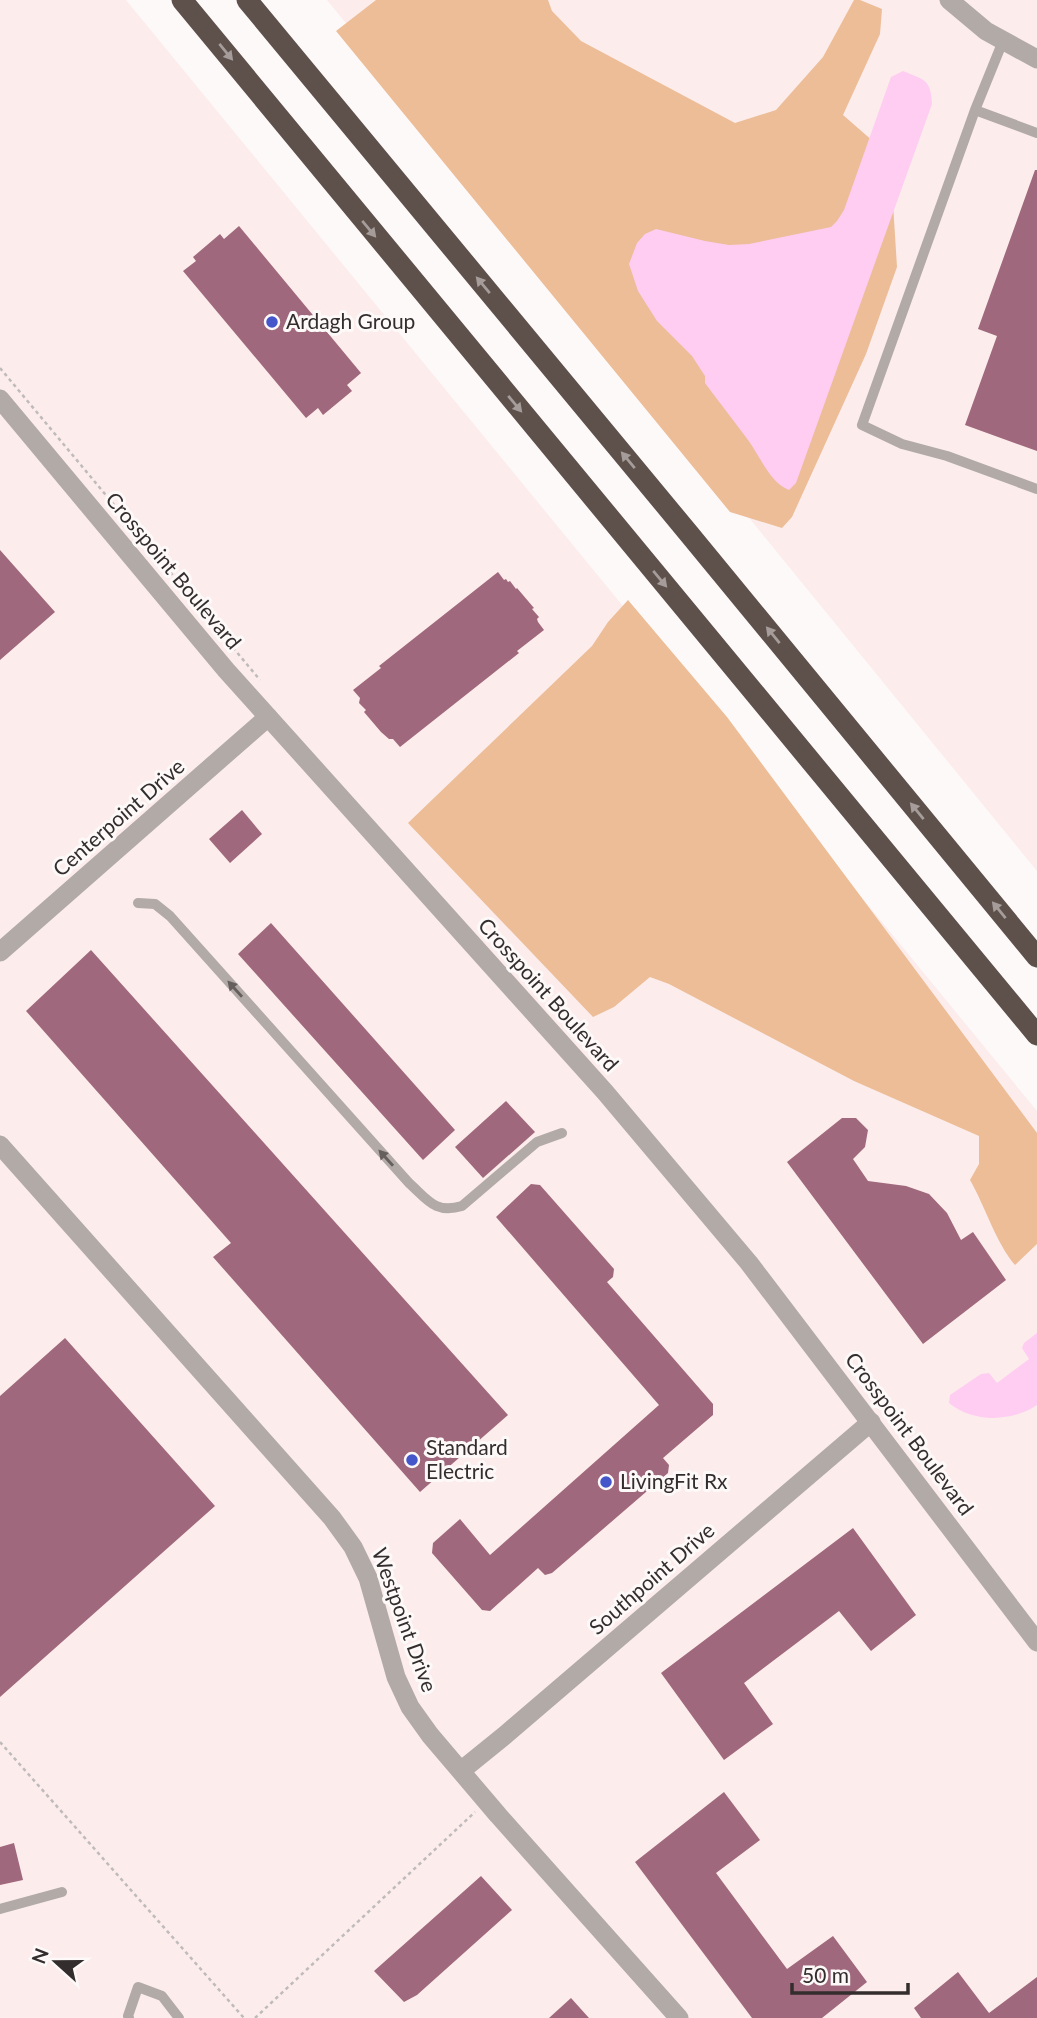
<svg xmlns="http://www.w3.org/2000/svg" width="1037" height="2018" viewBox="0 0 1037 2018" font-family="Lato,sans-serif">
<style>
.built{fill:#fcecec}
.forest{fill:#ecbd96}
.water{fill:#ffccf2}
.building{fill:#9f687c}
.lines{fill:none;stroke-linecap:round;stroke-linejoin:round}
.path{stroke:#c0bbbb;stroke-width:2.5;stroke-dasharray:3.5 3.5;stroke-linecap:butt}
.service{stroke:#b1aaa7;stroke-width:10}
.minor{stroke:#b1aaa7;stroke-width:19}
.tertiary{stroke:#b1aaa7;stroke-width:19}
.motorway{stroke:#5e514c;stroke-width:21}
.oneway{fill:#a69d9a}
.oneway2{fill:#665f5e}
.poi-dot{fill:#4556ca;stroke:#fdf9f9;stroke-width:2.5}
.labels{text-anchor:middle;stroke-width:6;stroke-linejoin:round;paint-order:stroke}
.poi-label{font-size:21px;fill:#342d2d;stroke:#fdf9f9;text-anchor:start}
.street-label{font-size:21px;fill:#342d2d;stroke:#fdf9f9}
</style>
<rect width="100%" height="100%" fill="#fdf9f9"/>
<!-- built -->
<path class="built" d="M0 0H126L1037 1111V2018H0Z
M327 0H1037V871Z"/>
<!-- forest -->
<path class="forest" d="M376 0H548L552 11 581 41 735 123 776 110 823 57 854 0H860L882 9 880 34 843 115 890 156 897 267 866 354 792 517 782 528 730 512 336 31Z
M628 600 727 717 1037 1133V1244L1015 1265C996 1243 985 1206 970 1180L979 1164V1136L854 1081 669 984 650 977 614 1007 593 1017 408 823 592 646 608 622Z"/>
<!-- water -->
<path class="water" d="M903 71C924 80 931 79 932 104L796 483 789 490C770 483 760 456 748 440 734 421 719 402 705 383V376L692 356 657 321 638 291 629 264 637 243 645 234 656 229 705 241 729 245 749 244 831 227 837 221 844 210 891 77Z
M1037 1333V1405C1012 1422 973 1423 949 1403L950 1395 981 1374 989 1373 997 1383 1029 1359 1022 1348 1024 1343Z"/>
<!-- building -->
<path class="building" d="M1035 170H1037V451L965 425 997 336 978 329Z
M239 226 361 373 347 385 352 391 323 415 318 408 306 418 183 271 196 261 193 257 220 234 224 239Z
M0 550 55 612 0 660Z
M498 572 504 580 506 579 508 582 510 581 516 589 517 588 534 608 532 609 539 617 537 619 538 622 544 630 517 651 519 653 400 747 393 739H389L381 732 364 712 366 710 359 703 360 698 353 690 381 668 379 666Z
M242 810 262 834 230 863 209 839Z
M271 923 455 1130 423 1160 238 954Z
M91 950 508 1415 420 1492 213 1257 231 1243 26 1011Z
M506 1101 535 1132 483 1178 455 1147Z
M842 1118H856L868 1130 865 1147 853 1159 868 1181 906 1186 929 1194 947 1213 961 1240 973 1232 1006 1280 923 1344 787 1162Z
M531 1184 540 1185 614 1269 613 1277 607 1282 713 1404V1415L663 1458 669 1465 668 1473 552 1573 545 1575 538 1568 490 1611 482 1610 432 1553 433 1543 460 1519 490 1555 659 1405 496 1217Z
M65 1338 215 1506 0 1697V1396Z
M853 1528 916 1615 871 1651 839 1611 744 1683 773 1724 724 1760 661 1673Z
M724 1792 760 1840 716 1873 787 1969 833 1936 867 1982 822 2018H752L635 1862Z
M14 1843 23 1880 0 1885V1847Z
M481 1876 512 1910 417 1995 404 2002 374 1971Z
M958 1972 989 2013 1037 1977V2018H921L914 2008Z
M571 1998 589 2018H549Z"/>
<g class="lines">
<!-- path -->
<path class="path" d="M0 368 260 680
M0 1742 244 2018
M255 2018 475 1812"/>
<!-- service -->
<path class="service" d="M1003 41 975 110 862 425 902 444 947 456 1037 489
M975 110 1037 133
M138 903 155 904 170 916 409 1183C428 1200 435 1214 462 1206L537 1142 562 1133
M0 1909 62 1892
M129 2018 128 2016 138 1987 162 1996 179 2018"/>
<!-- minor -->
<path class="minor" d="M949 0 986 31 1037 59
M0 952 268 717
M0 1145 332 1518 353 1547 368 1578 396 1677 410 1707 430 1735 498 1815 679 2018
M462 1770 504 1736 871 1422"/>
<!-- tertiary -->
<path class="tertiary" d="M0 399 226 670 605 1092 749 1263 1037 1642"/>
<!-- motorway -->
<path class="motorway" d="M182 0 1037 1035
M247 0 690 535 1037 957"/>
</g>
<!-- one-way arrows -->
<defs><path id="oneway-solid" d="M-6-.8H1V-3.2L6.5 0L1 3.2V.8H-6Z" transform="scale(1.75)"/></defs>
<g class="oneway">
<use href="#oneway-solid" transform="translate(226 52) rotate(51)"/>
<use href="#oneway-solid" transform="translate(369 229) rotate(50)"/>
<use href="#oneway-solid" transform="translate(483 285) rotate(-130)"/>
<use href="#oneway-solid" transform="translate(515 404) rotate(50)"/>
<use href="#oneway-solid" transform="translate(628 460) rotate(-130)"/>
<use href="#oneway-solid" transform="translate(660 579) rotate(50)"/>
<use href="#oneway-solid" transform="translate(773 635) rotate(-129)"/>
<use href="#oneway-solid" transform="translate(917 811) rotate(-129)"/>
<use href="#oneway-solid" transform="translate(999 910) rotate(-129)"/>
</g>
<g class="oneway2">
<use href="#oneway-solid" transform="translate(235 989) rotate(-132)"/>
<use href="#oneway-solid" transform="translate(386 1158) rotate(-132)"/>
</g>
<!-- markers -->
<g class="poi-dot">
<circle cx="272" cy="322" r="7"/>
<circle cx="412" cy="1460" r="7"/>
<circle cx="606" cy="1482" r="7"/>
</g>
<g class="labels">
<!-- poi labels -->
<g class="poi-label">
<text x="286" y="329">Ardagh Group</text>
<text x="426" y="1455">Standard<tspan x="426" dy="24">Electric</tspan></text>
<text x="620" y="1489">LivingFit Rx</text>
</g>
<!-- street labels -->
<g class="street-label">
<text transform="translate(173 571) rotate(50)" y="7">Crosspoint Boulevard</text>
<text transform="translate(119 818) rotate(-41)" y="7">Centerpoint Drive</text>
<text transform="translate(548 995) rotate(48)" y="7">Crosspoint Boulevard</text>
<text transform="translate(909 1434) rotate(53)" y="7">Crosspoint Boulevard</text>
<text transform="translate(652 1579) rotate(-41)" y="7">Southpoint Drive</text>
<text transform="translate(404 1620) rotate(70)" y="7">Westpoint Drive</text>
</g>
</g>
<!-- north arrow -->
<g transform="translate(56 1962) rotate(291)" stroke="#fdf9f9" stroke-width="5" paint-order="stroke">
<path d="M0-5L12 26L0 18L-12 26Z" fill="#342d2d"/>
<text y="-10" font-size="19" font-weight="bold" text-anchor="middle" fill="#342d2d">N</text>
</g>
<!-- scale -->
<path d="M792 1983v10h116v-10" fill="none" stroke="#342d2d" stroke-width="3.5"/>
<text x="802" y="1983" font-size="21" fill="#342d2d" stroke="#fdf9f9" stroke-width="5" paint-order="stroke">50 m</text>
</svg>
